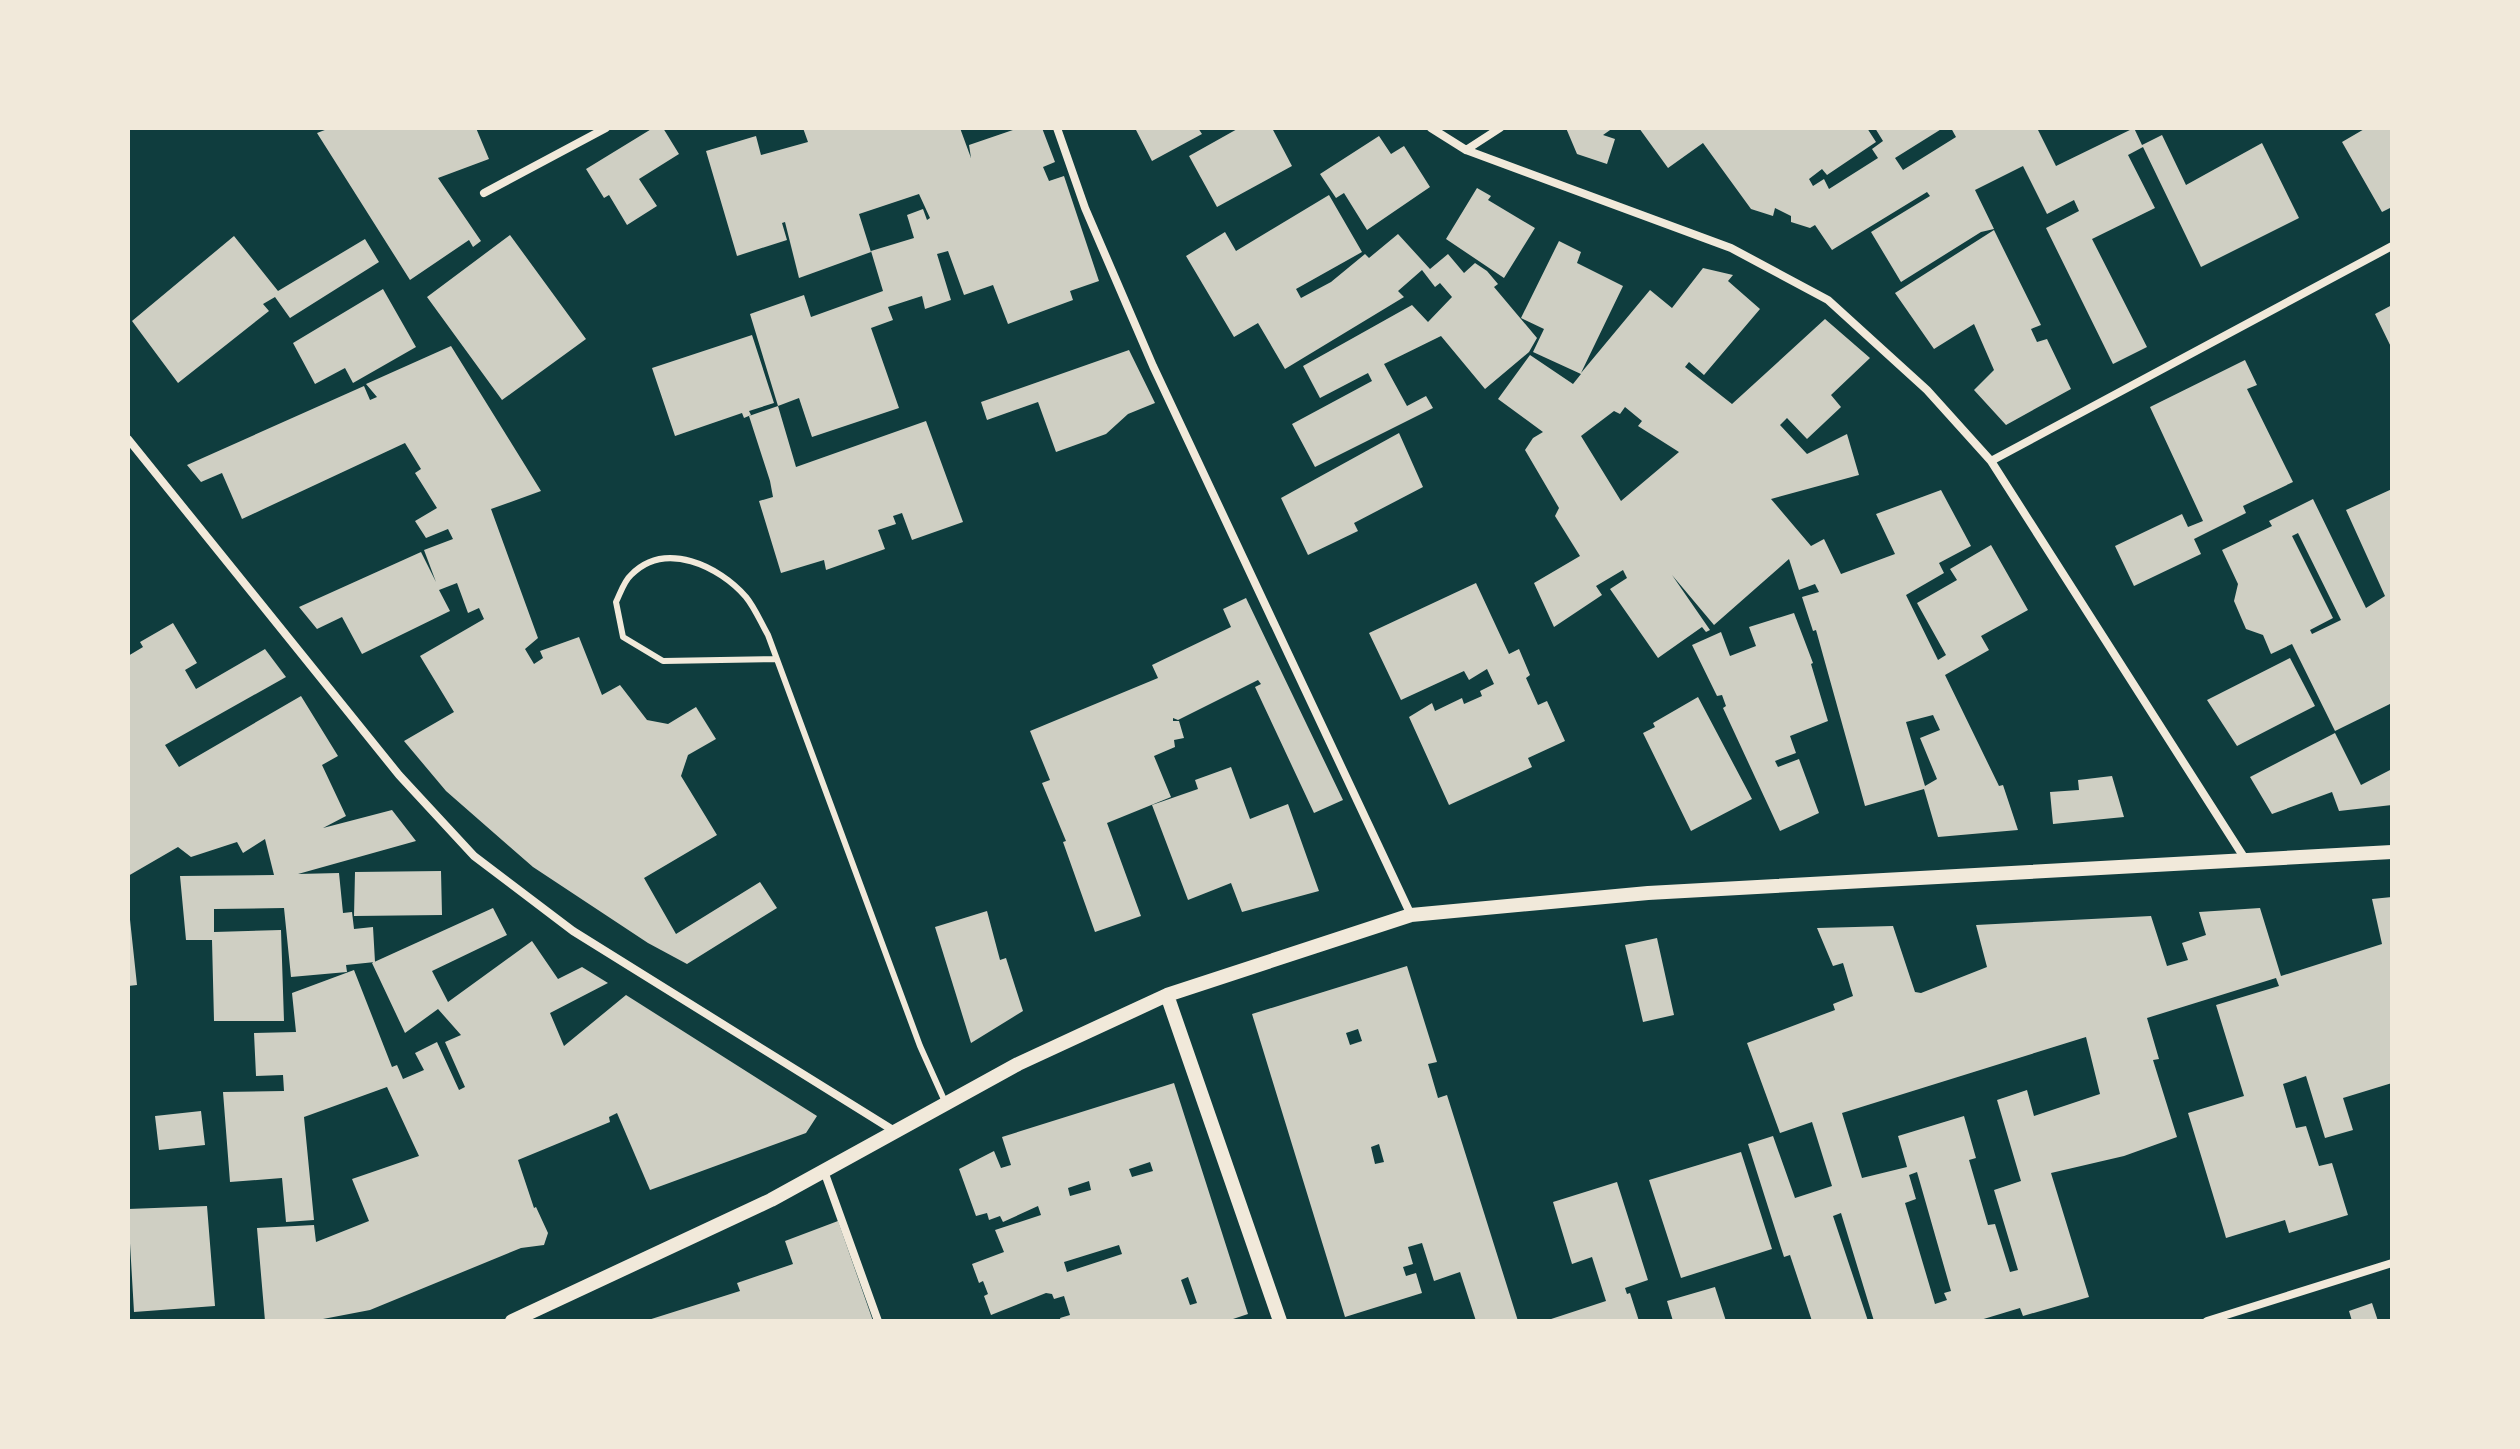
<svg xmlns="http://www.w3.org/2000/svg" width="2520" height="1449" viewBox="0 0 2520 1449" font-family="'Work Sans',sans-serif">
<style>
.building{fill:#cfcfc3;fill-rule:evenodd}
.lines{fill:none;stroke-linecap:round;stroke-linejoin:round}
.service{stroke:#f1e9da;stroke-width:6}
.minor{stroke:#f1e9da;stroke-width:8}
.tertiary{stroke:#f1e9da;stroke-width:14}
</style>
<rect width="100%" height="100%" fill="#0f3d3e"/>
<!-- building -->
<path class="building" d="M330 128H476L489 159 438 178 481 241 473 247 469 240 410 280 317 133Z
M653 128H663L679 154 639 179 657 206 627 225 609 195 604 198 586 169Z
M803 128H960L971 158 969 145 1019 128H1042L1055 162 1043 167 1049 181 1064 176 1099 281 1070 291 1073 300 1008 324 993 285 964 295 948 251 937 254 951 300 925 309 922 296 888 307 893 320 871 328 899 408 812 437 799 398 778 406 750 314 804 295 811 317 883 291 871 251 914 238 907 215 923 209 927 220 930 218 919 194 859 214 871 252 799 278 785 222 782 223 787 240 737 256 706 151 756 136 761 155 808 142Z
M1135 128H1198L1202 134 1152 161Z
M1239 128H1272L1292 166 1217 207 1189 156Z
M1566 128H1613L1603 135 1615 139 1607 164 1577 154Z
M1639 128H1867L1876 142 1827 175 1822 169 1809 179 1813 186 1824 179 1829 189 1878 158 1872 149 1883 141 1875 128H1943L1895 158 1903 170 1956 137 1951 128H2037L2056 166 2134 128 2142 145 2162 135 2186 185 2262 143 2299 218 2201 267 2143 147 2128 155 2155 208 2092 239 2147 347 2113 364 2046 228 2079 211 2074 200 2047 214 2023 166 1975 190 1994 229 1981 232 1901 282 1871 232 1930 196 1927 192 1832 250 1815 225 1810 228 1791 222V216L1775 208 1773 216 1751 209 1703 143 1668 168Z
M2366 128H2392V207L2382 212 2342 142Z
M1379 136 1391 154 1404 146 1430 187 1367 230 1344 193 1336 198 1320 174Z
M1477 188 1491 196 1488 200 1535 228 1504 278 1446 239Z
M1329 195 1362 252 1296 289 1301 298 1331 282 1365 254 1369 258 1398 234 1430 269 1448 254 1464 273 1475 263 1487 271 1498 284 1494 287 1537 338 1529 352 1485 389 1441 336 1384 364 1407 406 1426 396 1433 408 1315 467 1292 424 1372 381 1368 373 1320 398 1303 366 1412 305 1428 322 1452 297 1440 283 1435 287 1422 270 1398 291 1404 297 1285 369 1258 323 1234 337 1186 256 1225 232 1236 251Z
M1994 230 2041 325 2031 329 2037 342 2047 339 2071 389 2006 425 1974 390 1994 370 1974 324 1934 349 1895 293Z
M510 235 586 339 502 400 427 297Z
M234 236 278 291 365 239 379 262 290 318 275 297 263 304 269 311 178 383 132 321Z
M1559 241 1581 252 1577 263 1623 286 1581 373 1650 290 1672 308 1703 268 1733 275 1728 281 1760 309 1704 375 1689 362 1685 367 1732 404 1825 319 1870 358 1831 395 1841 407 1807 439 1787 418 1780 425 1807 454 1847 434 1859 475 1771 499 1811 546 1824 539 1841 574 1895 554 1876 514 1941 490 1971 546 1939 563 1944 573 1906 595 1938 660 1946 655 1917 603 1957 580 1950 569 1991 545 2028 610 1981 636 1989 650 1945 675 1999 786 2003 785 2018 830 1938 837 1924 789 1865 806 1816 630 1813 631 1802 597 1819 592 1815 584 1799 590 1789 559 1714 625 1672 575 1710 630 1706 632 1702 627 1658 658 1610 589 1627 578 1623 570 1596 586 1602 595 1554 627 1534 583 1580 556 1555 516 1559 508 1525 450 1533 438 1543 432 1498 399 1530 355 1573 384 1581 374 1533 352 1544 329 1521 318ZM1625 407 1642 421 1638 426 1679 452 1621 501 1581 436 1614 411 1620 414ZM1933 715 1940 730 1920 738 1937 779 1925 786 1906 722Z
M383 289 416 347 353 383 345 368 315 384 293 343Z
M2392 305V349L2375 314Z
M752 335 774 403 749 411 751 415 744 418 742 413 675 436 652 368Z
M451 346 541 491 491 509 538 638 525 649 534 664 543 658 540 651 579 637 602 695 620 685 647 720 668 724 696 707 716 739 688 755 681 776 717 835 644 878 676 934 760 882 777 908 687 964 648 943 533 867 446 791 404 741 454 712 420 656 484 619 479 608 468 613 457 583 439 590 450 611 362 654 342 617 317 629 299 607 421 552 436 582 424 550 453 539 448 529 426 538 415 521 437 508 415 473 421 469 405 443 242 519 222 473 201 482 187 465 364 386 370 400 377 397 366 384Z
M1129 350 1155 403 1128 414 1106 434 1056 452 1038 402 987 420 981 402Z
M2245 360 2257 385 2247 389 2293 482 2243 506 2246 513 2194 539 2201 554 2134 586 2115 546 2182 514 2188 527 2203 521 2150 407Z
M778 406 796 467 926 421 963 522 912 540 902 513 893 516 896 524 878 530 885 549 826 570 824 560 781 573 759 501 773 497 770 481 749 416Z
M1399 433 1423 487 1354 523 1358 531 1308 555 1281 498Z
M2392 489V703L2335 731 2292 644 2271 654 2263 635 2246 629 2234 601 2238 584 2222 550 2272 526 2269 521 2313 499 2366 608 2385 596 2346 510ZM2298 533 2341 620 2312 634 2310 630 2333 618 2292 536Z
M1476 583 1509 654 1519 649 1530 675 1526 678 1538 705 1547 701 1565 741 1528 758 1532 767 1449 805 1409 717 1432 703 1435 711 1462 698 1464 704 1482 696 1480 691 1494 684 1487 669 1469 680 1464 671 1401 700 1369 633Z
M1246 598 1343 800 1314 813 1255 687 1261 684 1258 680 1178 720 1173 718V721H1179L1184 738 1174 740 1175 747 1154 756 1171 797 1107 823 1141 916 1095 932 1063 842 1066 841 1042 783 1050 780 1030 731 1158 678 1152 665 1231 627 1223 609Z
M1794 613 1813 663 1811 664 1828 721 1790 736 1796 753 1775 761 1778 767 1799 759 1819 813 1780 831 1723 708 1726 706 1722 695 1717 696 1692 645 1721 632 1730 656 1756 646 1749 627Z
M173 623 197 663 185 670 196 689 265 649 286 677 165 745 179 767 301 696 338 756 322 765 346 816 323 828 392 810 416 841 298 874 339 873 343 913 352 912 354 929 373 927 375 962 346 965 347 972 291 977 284 908 214 909V932L281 930 284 1021H214L212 940H186L180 876 274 875 265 839 243 853 237 842 191 857 178 847 128 876V656L143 647 140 642Z
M2290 658 2315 706 2237 746 2207 700Z
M1698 697 1752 799 1691 831 1643 733 1655 727 1653 723Z
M2335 733 2361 785 2392 769V805L2339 811 2332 792 2272 814 2250 777Z
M1231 767 1250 819 1288 804 1319 891 1242 912 1231 883 1188 900 1152 805 1198 789 1195 780Z
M2112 776 2124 817 2053 824 2050 792 2079 790 2078 780Z
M441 871 442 915 354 916 355 872Z
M2392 897V1083L2343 1098 2353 1130 2325 1138 2306 1076 2283 1084 2296 1128 2306 1126 2319 1166 2332 1163 2348 1215 2289 1233 2285 1220 2226 1238 2224 1231 2188 1113 2244 1096 2216 1005 2279 986 2276 978 2147 1018 2159 1059 2153 1060 2177 1137 2124 1156 2051 1173 2089 1297 2023 1316 2020 1308 1977 1321H1874L1841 1213 1833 1216 1868 1321H1812L1790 1255 1784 1257 1748 1144 1773 1136 1795 1198 1832 1186 1812 1122 1780 1133 1747 1043 1835 1010 1833 1004 1853 996 1843 963 1833 966 1817 928 1893 926 1915 992 1921 993 1987 967 1976 925 2151 916 2167 966 2188 960 2182 943 2206 935 2199 912 2260 908 2281 976 2382 944 2372 899ZM2086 1037 2100 1094 2034 1116 2027 1090 1997 1100 2021 1181 1994 1190 2018 1270 2010 1272 1995 1224 1988 1225 1969 1160 1976 1158 1964 1116 1898 1136 1907 1167 1862 1178 1842 1113ZM1917 1172 1951 1291 1944 1293 1947 1300 1935 1304 1905 1203 1916 1199 1909 1175Z
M128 901 137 985 128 986Z
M493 908 507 935 432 971 448 1002 532 941 558 979 582 967 608 983 550 1013 564 1046 626 995 817 1116 806 1133 650 1190 617 1113 609 1117 610 1122 518 1160 534 1208 536 1207 548 1233 544 1245 521 1248 370 1310 323 1319 265 1321 257 1228 314 1225 316 1242 369 1221 352 1179 419 1156 387 1087 304 1117 314 1220 286 1222 282 1178 230 1182 223 1092 284 1091 283 1075 256 1076 254 1033 296 1032 292 993 354 970 392 1067 397 1065 403 1079 424 1070 415 1053 437 1042 459 1090 465 1087 445 1042 461 1035 438 1009 405 1033 372 963Z
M987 911 1000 960 1006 958 1023 1011 971 1043 935 927Z
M1657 938 1674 1015 1643 1022 1625 945Z
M1407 966 1437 1062 1428 1064 1438 1098 1447 1095 1518 1321H1476L1460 1272 1434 1281 1422 1243 1408 1247 1413 1264 1403 1267 1406 1276 1416 1273 1422 1293 1345 1317 1252 1014ZM1358 1029 1362 1041 1350 1045 1346 1033ZM1379 1144 1384 1162 1375 1164 1371 1147Z
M1174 1083 1248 1314 1227 1321H1061L1060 1318 1070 1315 1064 1296 1054 1299 1052 1294 1046 1293 991 1315 984 1296 988 1294 983 1281 979 1283 972 1264 1004 1252 995 1230 1041 1215 1038 1206 1003 1222 1000 1216 989 1220 987 1213 976 1216 959 1169 994 1151 1001 1168 1011 1165 1002 1137ZM1150 1162 1153 1171 1132 1177 1129 1169ZM1089 1181 1091 1190 1070 1196 1068 1188ZM1119 1245 1122 1254 1067 1272 1064 1262ZM1188 1277 1197 1303 1190 1305 1181 1280Z
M201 1111 205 1145 159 1150 155 1116Z
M1741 1152 1772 1249 1681 1278 1649 1180Z
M1617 1182 1648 1280 1625 1288 1627 1294 1630 1293 1639 1321H1545L1606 1301 1592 1257 1572 1264 1553 1202Z
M207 1206 215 1306 134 1312 128 1209Z
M838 1221 873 1321H645L740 1291 737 1283 793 1264 785 1241Z
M1715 1287 1726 1321H1673L1667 1301Z
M2372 1303 2378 1321H2352L2349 1311Z"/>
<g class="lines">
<!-- service -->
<path class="service" d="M776 659 663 661 623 637 616 602C620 594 624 581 631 575 665 540 719 566 746 597 755 608 761 623 768 635L920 1046 946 1104"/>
<!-- minor -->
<path class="minor" d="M1057 128 1085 208 1153 366 1411 915
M1431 128 1466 150 1731 248 1828 300 1927 390 1991 461 2247 862
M1466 150 1500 128
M484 193 606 128
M128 439 399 775 474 856 573 931 896 1132
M1991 461 2392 246
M824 1171 878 1321
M2207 1321 2392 1263"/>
<!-- tertiary -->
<path class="tertiary" d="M1167 995 1280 1321
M512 1321 771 1200 1018 1064 1167 995 1411 915 1648 893 2392 852"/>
</g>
<!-- border -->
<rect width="2520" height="1449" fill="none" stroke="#f1e9da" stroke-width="260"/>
</svg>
